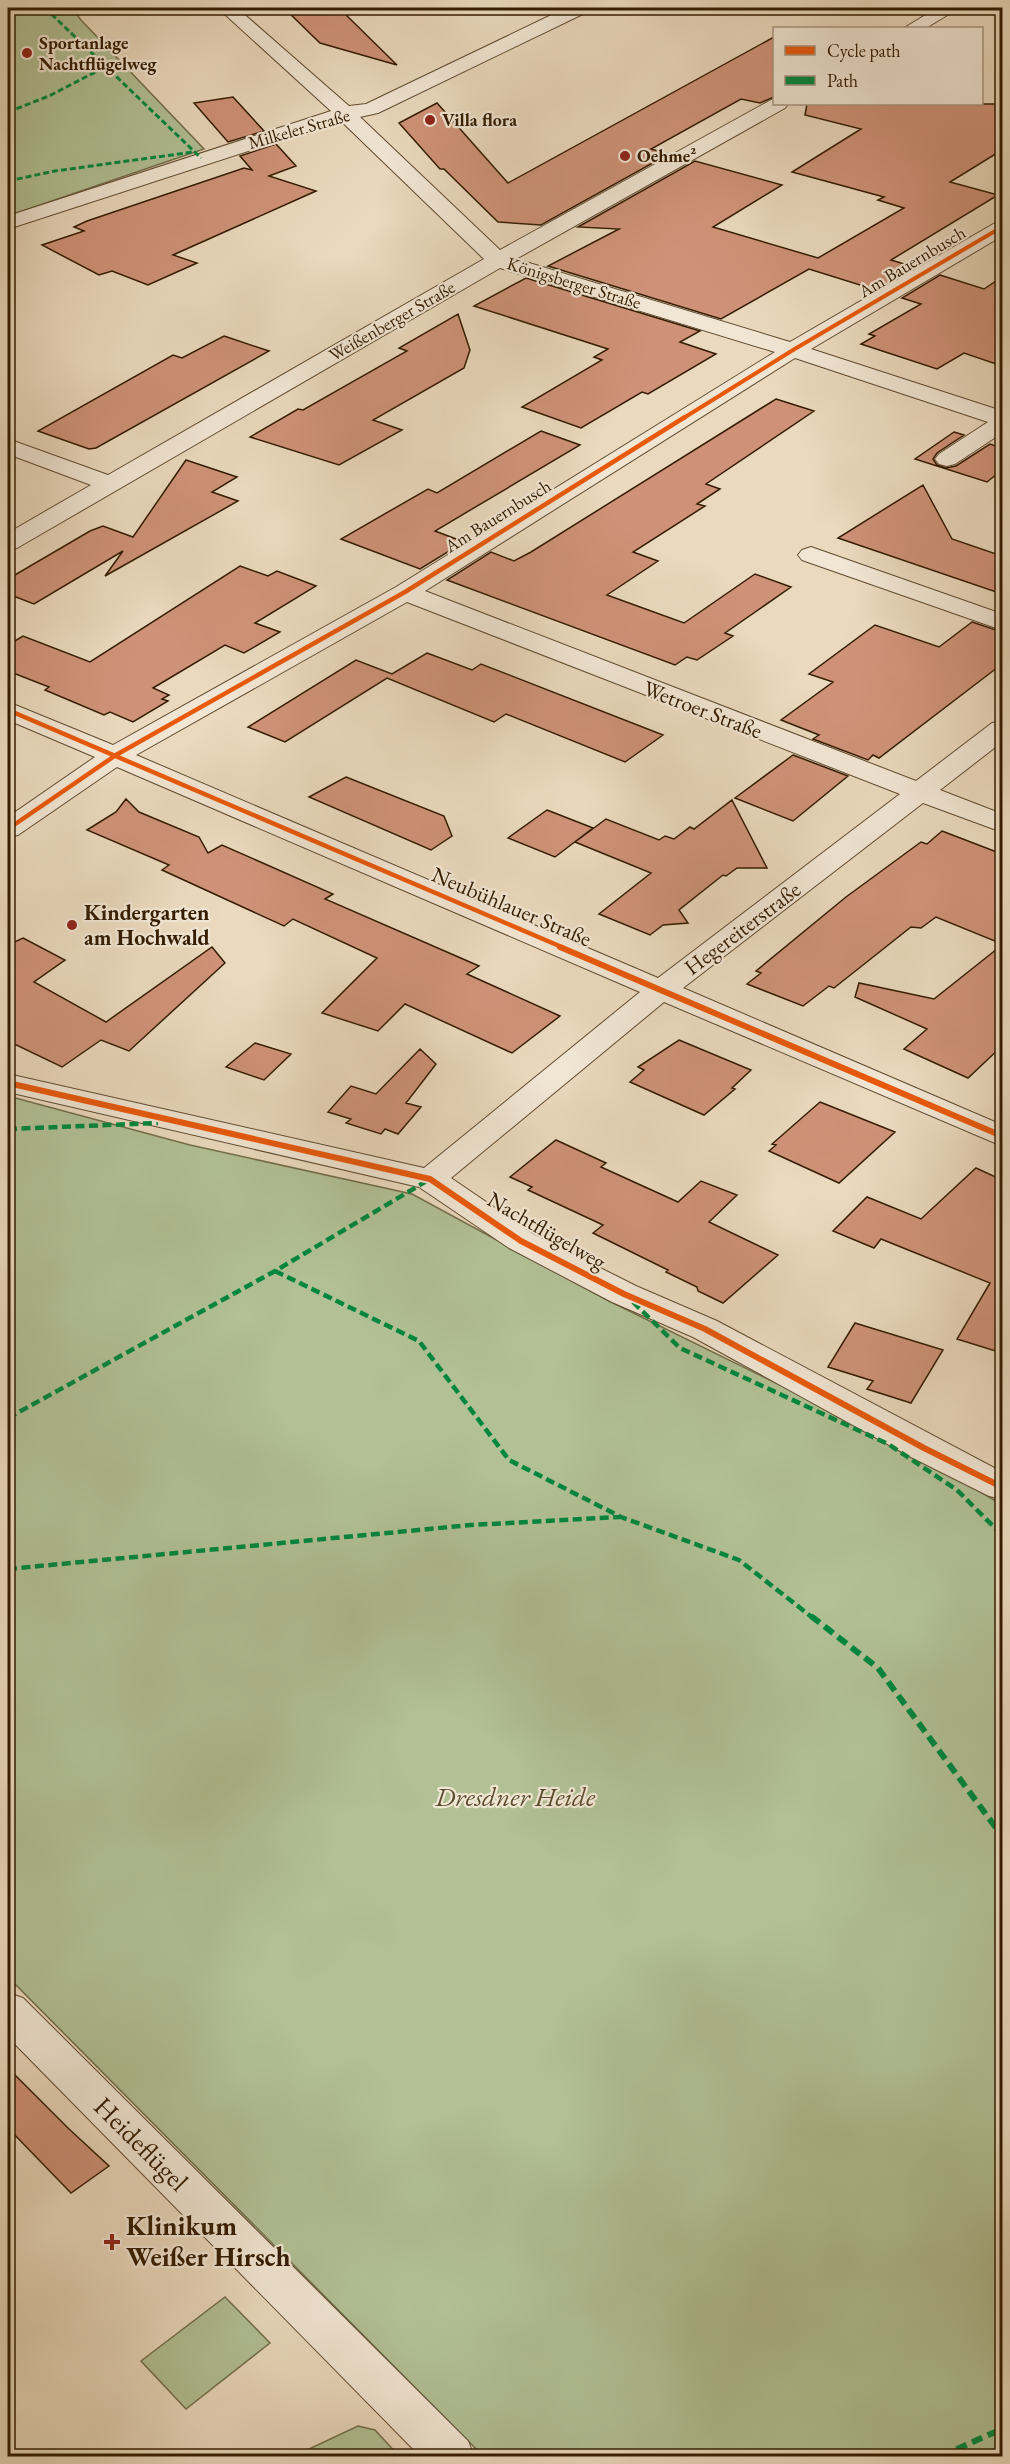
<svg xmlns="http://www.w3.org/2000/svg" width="1010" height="2464" viewBox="0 0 1010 2464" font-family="'EB Garamond',serif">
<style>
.green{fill:#b1c095;stroke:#726e4a;stroke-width:1.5}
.building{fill:#cf9278;stroke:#331c00;stroke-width:1.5}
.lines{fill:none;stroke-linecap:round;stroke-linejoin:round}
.minor-casing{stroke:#614b2f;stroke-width:2}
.minor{fill:#f1e6d4;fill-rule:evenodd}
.quiet-far2{stroke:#00873e;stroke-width:3;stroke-dasharray:6 3;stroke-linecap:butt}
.quiet-far1{stroke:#00873e;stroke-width:4.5;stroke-dasharray:9 4.5;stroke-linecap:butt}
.quiet{stroke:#00873e;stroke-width:6;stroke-dasharray:11 6;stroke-linecap:butt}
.cycleway-far2-casing{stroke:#f1e6d4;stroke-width:6}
.cycleway-far1-casing{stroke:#f1e6d4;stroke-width:8}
.cycleway-casing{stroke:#f1e6d4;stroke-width:10}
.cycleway-far2{stroke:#e8590c;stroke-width:4}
.cycleway-far1{stroke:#e8590c;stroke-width:4.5}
.cycleway{stroke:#e8590c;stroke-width:6}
.poi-dot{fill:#8f2418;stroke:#f1e6d4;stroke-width:2}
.labels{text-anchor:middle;stroke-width:4.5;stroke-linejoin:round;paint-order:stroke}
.far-poi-label{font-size:18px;font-weight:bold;fill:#331c00;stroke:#f1e6d4;text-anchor:start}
.far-street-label{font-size:18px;fill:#331c00;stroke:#f1e6d4}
.street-label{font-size:22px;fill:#331c00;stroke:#f1e6d4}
.poi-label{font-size:22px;font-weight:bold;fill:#331c00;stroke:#f1e6d4;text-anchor:start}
.near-park-label{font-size:27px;font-style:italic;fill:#594d2d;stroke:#f1e6d4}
.near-street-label{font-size:27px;fill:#331c00;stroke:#f1e6d4}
.near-poi-label{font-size:27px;font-weight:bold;fill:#331c00;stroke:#f1e6d4;text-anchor:start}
</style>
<rect width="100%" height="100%" fill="#ead9bd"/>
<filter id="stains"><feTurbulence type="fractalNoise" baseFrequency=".00333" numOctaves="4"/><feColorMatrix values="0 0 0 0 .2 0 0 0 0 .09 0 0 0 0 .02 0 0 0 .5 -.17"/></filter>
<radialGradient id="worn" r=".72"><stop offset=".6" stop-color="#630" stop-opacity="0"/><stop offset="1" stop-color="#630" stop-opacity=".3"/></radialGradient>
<!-- green -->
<path class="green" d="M8 8H72L81 20 204 149 8 216Z
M8 1096 190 1145 412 1194 609 1301 918 1453 1002 1505V2456H483L12 1981 8 1984Z
M225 2297 270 2343 186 2409 141 2361Z
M358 2426 375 2430 399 2456H294Z"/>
<!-- building -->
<path class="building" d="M284 8H330L334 11 341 10 397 65 320 43Z
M774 37V97L760 103 741 99 651 149 669 154 541 225 498 222 444 169H440L399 123 437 103 508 183Z
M233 97 264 131 228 142 194 103Z
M807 104H1002V150L950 182 998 195 891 260 914 267 876 290 809 269 721 319 548 266 619 229 578 227 695 161 782 185 713 227 818 258 904 208 878 200 884 197 792 172 861 129 805 115Z
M276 144 296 166 269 176 316 191 173 255 197 263 148 285 112 271 99 275 42 245 84 231 74 227 87 221 244 168 252 170 240 156Z
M940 275 984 289 1002 277V366L964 353 937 369 861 344 875 336 869 334 921 304 902 298Z
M526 278 700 331 680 342 716 354 648 394 642 392 581 428 522 407 602 360 594 357 608 349 474 306Z
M458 314 470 350 464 368 373 420 402 430 339 465 250 437 298 409 303 410 407 351 399 348Z
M224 336 269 351 96 448 89 449 38 431 173 355 182 358Z
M776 399 814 411 706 484 720 489 697 504 705 506 633 552 658 561 607 595 684 623 755 574 791 587 725 633 733 636 697 660 687 657 675 665 447 580 491 552 514 561 531 552Z
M541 431 580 445 435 531 464 542 420 569 341 539 428 489 437 493Z
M954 432 964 435 937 453 933 459 937 465 946 468 956 466 990 444 1002 448V470L987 482 915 459Z
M186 460 237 477 212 492 238 501 105 576 123 551 34 604 8 594V579L90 531 103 526 133 537Z
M923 485 952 539 1002 556V594L838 538Z
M240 566 268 576 277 571 316 586 255 623 280 632 244 653 225 645 153 688 169 695 162 699 168 701 133 722 110 712 104 715 45 690 49 687 8 671V645L23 636 90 662Z
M972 622 1002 632V664L879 758 873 755 868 760 813 739 819 735 781 720 833 682 809 674 875 625 939 647Z
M427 653 472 670 481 664 663 735 625 762 506 714 494 722 387 678 285 742 248 727 356 660 392 674Z
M793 755 848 776 793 821 735 798Z
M346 777 444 816 452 836 431 850 309 797Z
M126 799 139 812 199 837 208 853 222 845 333 894 325 899 479 966 467 974 560 1016 512 1053 405 1004 378 1031 322 1013 377 958 293 919 284 926 162 870 169 865 87 830 116 812Z
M732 800 767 868H737L726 876 723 875 679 910 688 923 663 925 650 935 599 914 651 873 575 842 606 819 659 840 665 836 674 839 690 827 694 829Z
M547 810 593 828 555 857 508 838Z
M942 831 1002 854V944L936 917 921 928 911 927 834 988 829 986 803 1006 747 984 761 973 756 971 846 897 921 842 927 844Z
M23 938 65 960 34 982 106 1022 212 947 225 963 129 1051 101 1040 62 1067 8 1041V945Z
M1002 945V1046L968 1078 904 1049 927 1029 855 997 859 983 934 999Z
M679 1040 751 1070 732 1088 735 1089 704 1115 630 1082 644 1070 638 1067Z
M255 1043 291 1054 264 1080 226 1067Z
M420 1049 436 1064 406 1103 421 1107 398 1134 385 1129 381 1134 346 1123 351 1119 328 1112 351 1086 376 1094Z
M820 1102 895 1132 839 1183 769 1151 776 1145 772 1144Z
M556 1140 606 1163 601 1167 678 1202 701 1181 737 1195 709 1222 778 1255 723 1303 698 1291 697 1287 666 1272 668 1270 593 1233 603 1225 528 1190 532 1187 510 1177Z
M976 1168 1002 1180V1353L957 1339 990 1283 881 1239 874 1248 833 1231 867 1197 921 1219Z
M855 1323 943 1350 911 1403 867 1389 873 1381 828 1367Z
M8 2068 69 2129 109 2166 71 2193 8 2128Z"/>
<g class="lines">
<!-- minor casing -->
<g class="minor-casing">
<path id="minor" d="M218 8H237L349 106 366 104 566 8H589L587 12 378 113 360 117 500 250 771 100 774 99V104H788L785 108 516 259 790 342 995 223 1002 221V236L811 349 1002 411V433L955 464 947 466 939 464 935 459 939 454 988 422 795 358 425 591 916 781 992 723 1002 721V742L940 790 1002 814V832L923 803 683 988 1002 1125V1146L664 1002 451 1178 533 1234 636 1286 717 1321 1002 1472V1499L989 1496 911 1457 693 1337 612 1302 509 1248 419 1187 8 1092V1074L424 1168 640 992 117 767 18 835 8 837V817L95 757 8 720V702L113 745 396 587 775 352 500 268 17 548 8 550V533L91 485 8 454V439L108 475 484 259 341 121 8 229V216L331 111ZM407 602 900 794 658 978 136 755Z
M937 8H959L926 28H904Z
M811 547 1002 614V630L802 560 798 555 802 550Z
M8 1993 23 1998 468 2441 474 2456H420L8 2037Z"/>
</g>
<!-- minor -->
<use href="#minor" class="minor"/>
<!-- quiet-far2 -->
<path class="quiet-far2" d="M45 8 201 158
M8 112 49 96 107 66
M8 181 55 171 193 152"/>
<!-- quiet-far1 -->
<path class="quiet-far1" d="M8 1129 158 1123
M275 1271 419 1341 509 1460 621 1517 739 1560 813 1618
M633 1302 680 1348 888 1444 957 1490 1002 1535
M8 1418 275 1271 430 1179
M8 1569 471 1525 620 1517"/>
<!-- quiet -->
<path class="quiet" d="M811 1616 878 1668 1002 1836
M941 2456 1002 2429"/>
<!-- cycleway-far2 casing -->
<g class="cycleway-far2-casing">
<path id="cycleway-far2" d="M682 419 793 350 1002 227"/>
</g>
<!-- cycleway-far1 casing -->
<g class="cycleway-far1-casing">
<path id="cycleway-far1" d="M8 710 564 948
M8 829 116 755 405 592 685 417"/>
</g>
<!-- cycleway casing -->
<g class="cycleway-casing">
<path id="cycleway" d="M560 947 1002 1136
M8 1083 430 1179 521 1241 624 1294 705 1329 924 1448 1002 1487"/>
</g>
<!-- cycleway-far2 -->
<use href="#cycleway-far2" class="cycleway-far2"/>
<!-- cycleway-far1 -->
<use href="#cycleway-far1" class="cycleway-far1"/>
<!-- cycleway -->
<use href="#cycleway" class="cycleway"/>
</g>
<!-- markers -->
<g class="poi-dot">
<circle cx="27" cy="53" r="6"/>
<circle cx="430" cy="120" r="6"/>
<circle cx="625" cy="156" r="6"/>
<circle cx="72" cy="925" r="6"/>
<path d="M109 2233h6v6h6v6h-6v6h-6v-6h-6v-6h6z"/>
</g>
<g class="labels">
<!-- far-poi labels -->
<g class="far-poi-label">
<text x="39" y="49">Sportanlage<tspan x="39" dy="21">Nachtflügelweg</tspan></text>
<text x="442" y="126">Villa flora</text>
<text x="637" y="162">Oehme²</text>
</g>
<!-- far-street labels -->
<g class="far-street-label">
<text transform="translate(299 129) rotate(-16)" y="6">Milkeler Straße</text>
<text transform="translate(912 262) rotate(-31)" y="6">Am Bauernbusch</text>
<text transform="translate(574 283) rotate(17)" y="6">Königsberger Straße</text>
<text transform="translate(392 321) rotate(-30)" y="6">Weißenberger Straße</text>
<text transform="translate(498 516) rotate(-32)" y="6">Am Bauernbusch</text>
</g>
<!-- street labels -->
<g class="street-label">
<text transform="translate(703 709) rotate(21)" y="8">Wetroer Straße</text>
<text transform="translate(512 906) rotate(23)" y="8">Neubühlauer Straße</text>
<text transform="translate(742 928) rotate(-37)" y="8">Hegereiterstraße</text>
<text transform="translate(547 1230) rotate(30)" y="8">Nachtflügelweg</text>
</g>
<!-- poi labels -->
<g class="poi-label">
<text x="84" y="920">Kindergarten<tspan x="84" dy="25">am Hochwald</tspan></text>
</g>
<!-- near-park labels -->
<g class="near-park-label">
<text x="515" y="1806">Dresdner Heide</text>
</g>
<!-- near-street labels -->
<g class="near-street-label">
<text transform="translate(141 2144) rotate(45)" y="9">Heideflügel</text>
</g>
<!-- near-poi labels -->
<g class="near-poi-label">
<text x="126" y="2235">Klinikum<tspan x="126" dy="31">Weißer Hirsch</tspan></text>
</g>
</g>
<!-- margin -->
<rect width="1010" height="2464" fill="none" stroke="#ead9bd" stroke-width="30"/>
<rect x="9" y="9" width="992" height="2446" fill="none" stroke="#331c00" stroke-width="3"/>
<rect x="15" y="15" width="980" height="2434" fill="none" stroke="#331c00" stroke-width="1.5"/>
<!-- legend -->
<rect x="773" y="27" width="210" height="78" fill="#f1e6d4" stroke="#a5957f" stroke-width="1.5"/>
<rect x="785" y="46" width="30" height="9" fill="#e8590c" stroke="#a5957f" stroke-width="1.5"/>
<text x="827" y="57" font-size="18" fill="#331c00">Cycle path</text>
<rect x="785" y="76" width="30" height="9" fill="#00873e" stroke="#a5957f" stroke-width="1.5"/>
<text x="827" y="87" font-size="18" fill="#331c00">Path</text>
<rect width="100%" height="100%" filter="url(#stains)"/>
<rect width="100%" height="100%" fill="url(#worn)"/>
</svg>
